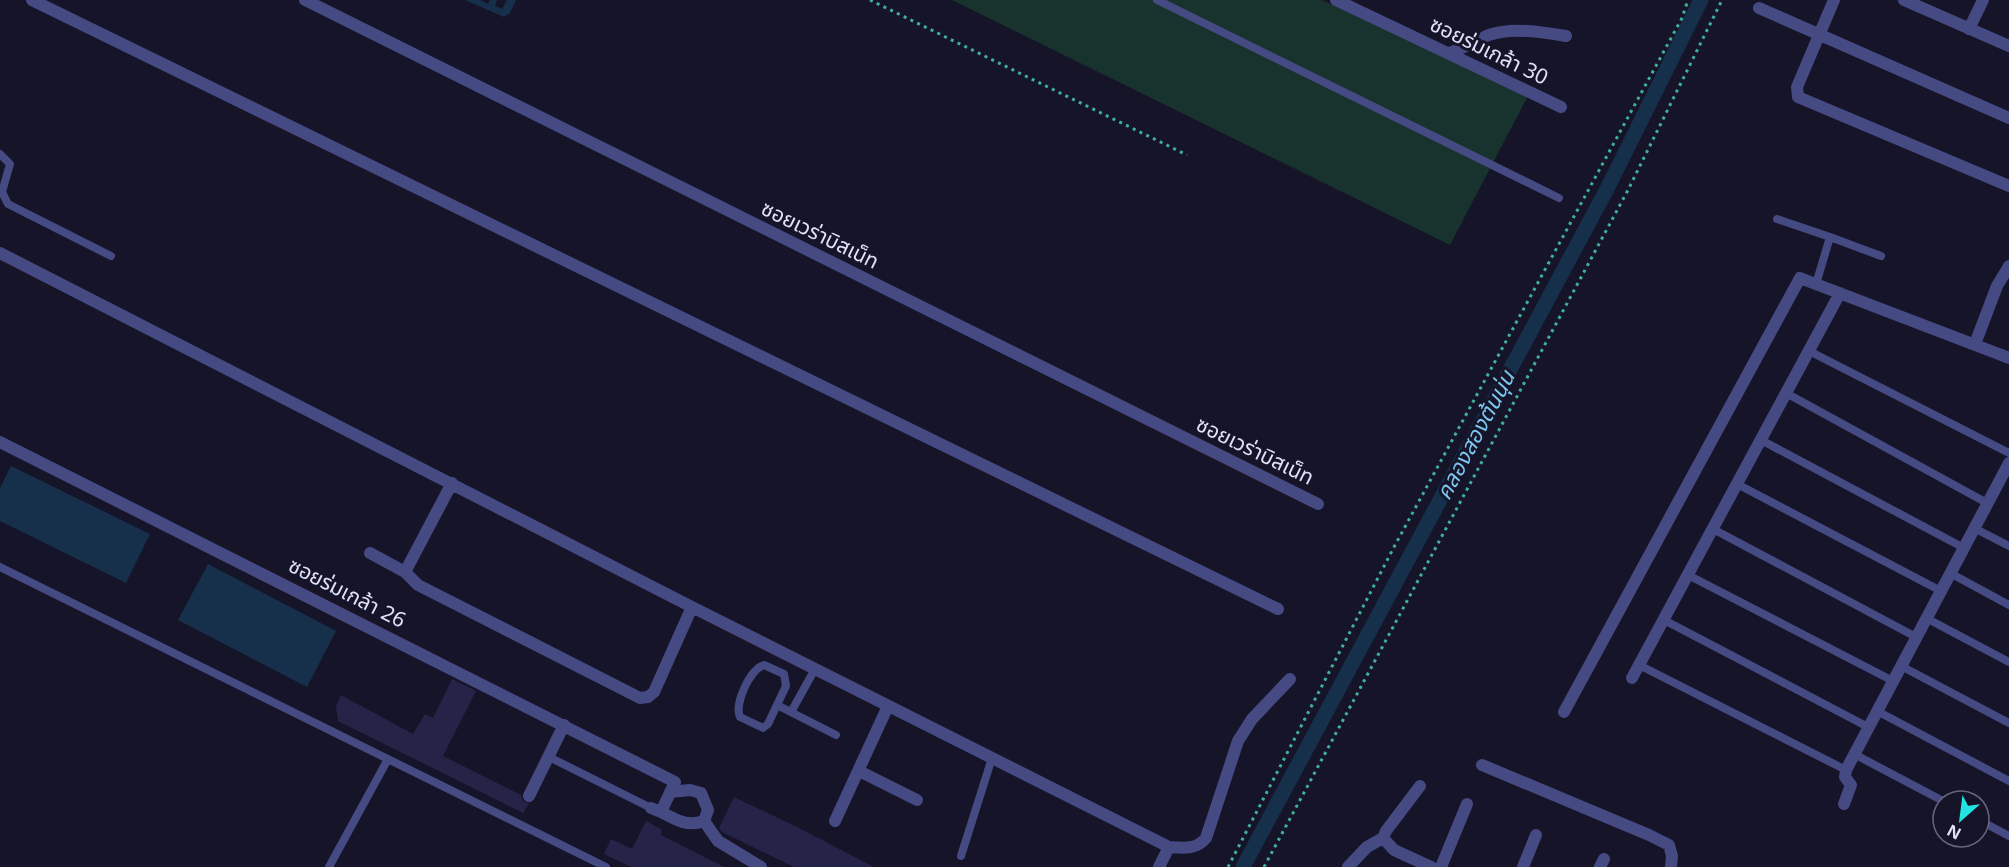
<svg xmlns="http://www.w3.org/2000/svg" width="2009" height="867" viewBox="0 0 2009 867" font-family="'Noto Sans','Noto Sans Thai',sans-serif">
<style>
.green{fill:#18322e}
.water{fill:#16304b}
.lines{fill:none;stroke-linecap:round;stroke-linejoin:round}
.canal{stroke:#16304b;stroke-width:15}
.building{fill:#262348}
.path{stroke:#40af9c;stroke-width:3;stroke-dasharray:3 4.5;stroke-linecap:butt}
.lane{stroke:#454a82;stroke-width:8}
.street{stroke:#454a82;stroke-width:12}
.labels{text-anchor:middle;stroke-width:6;stroke-linejoin:round;paint-order:stroke}
.street-label{font-size:21px;fill:#e0e0fb;stroke:#151429}
.water-label{font-size:22px;font-style:italic;fill:#7bc7ef;stroke:#151429}
</style>
<rect width="100%" height="100%" fill="#151429"/>
<!-- green -->
<path class="green" d="M952 0H1322L1432 52 1529 94 1450 245Z"/>
<!-- water -->
<path class="water" d="M465 0H480L488 4 490 0H497L495 6 502 9 507 0H516L510 13 504 17Z
M11 466 150 534 126 583 0 521V488Z
M208 564 336 631 307 687 178 620Z"/>
<g class="lines">
<!-- canal -->
<path class="canal" d="M1243 867 1607 189 1701 0"/>
</g>
<!-- building -->
<path class="building" d="M452 679 476 691 443 756 521 795 523 801 529 804 523 813 338 721 336 706 341 695 413 734 425 714 433 718Z
M734 797 797 827 874 867H794L722 832 719 828Z
M646 821 661 829V835L724 867H631L604 854 611 839 632 849Z"/>
<g class="lines">
<!-- path -->
<path class="path" d="M870 0 1187 155
M1228 867 1394 547 1682 18 1688 0
M1264 867 1628 190 1722 0"/>
<!-- lane -->
<path class="lane" d="M1157 0 1559 198
M0 154 10 164 2 192 8 204 111 256
M1777 219 1830 237
M1816 284 1830 237 1881 256
M1809 351 2009 453
M1786 393 1987 503
M1761 440 1964 548
M1737 484 1941 591
M1974 528 2009 546
M1713 529 1916 637
M0 567 606 867
M1950 573 2009 605
M1688 575 1893 681
M1926 618 2009 662
M1664 620 1868 727
M764 665 784 674 786 686 768 724 763 728 740 717C734 704 750 669 764 665Z
M1639 665 1846 770
M1901 666 2009 723
M777 705 836 735
M1877 711 2009 781
M791 712 815 669
M1854 754 1943 801
M549 757 651 808
M1979 820 2009 836
M961 856 992 758
M329 867 388 759"/>
<!-- street -->
<path class="street" d="M32 0 1278 609
M305 0 1318 504
M1336 0 1561 107
M1834 0 1797 87 1798 97 2009 186
M1904 0 2009 46
M1759 8 2009 118
M1969 29 1983 0
M1449 53C1464 48 1476 40 1489 35 1512 27 1542 32 1566 36
M0 253 692 607 1169 847C1184 848 1196 850 1206 838L1238 741 1252 719 1290 679
M1975 344 1997 286 2009 266
M0 442 675 782 661 812 651 808
M452 483 405 572 418 585 640 698 648 697 654 692 692 607
M370 553 405 572
M1632 678 1840 293
M1564 712 1800 278 2009 358
M1482 765 1649 835 1669 845 1672 856 1671 867
M859 771 917 800
M1420 786 1386 831 1383 838 1394 850 1431 867
M529 796 564 725
M1844 804 1851 785 1845 777 1846 770 2009 463
M661 812C676 820 687 827 704 821L708 810 701 793 690 790 670 792
M704 821 718 841 761 867
M835 821 888 706
M1159 867 1169 847
M1348 867 1367 847 1383 838
M1441 867 1467 804
M1523 867 1536 835
M1600 867 1604 859"/>
</g>
<g class="labels">
<!-- street labels -->
<g class="street-label">
<text transform="translate(1489 51) rotate(26)" y="7">ซอยร่มเกล้า 30</text>
<text transform="translate(820 235) rotate(26)" y="7">ซอยเวร่าบิสเน็ท</text>
<text transform="translate(1255 451) rotate(26)" y="7">ซอยเวร่าบิสเน็ท</text>
<text transform="translate(347 593) rotate(27)" y="7">ซอยร่มเกล้า 26</text>
</g>
<!-- water labels -->
<g class="water-label">
<text transform="translate(1475 435) rotate(-62)" y="8">คลองสองต้นนุ่น</text>
</g>
</g>
<!-- north arrow -->
<g transform="translate(1961 819) rotate(208)"><circle r="28" fill="#151429" stroke="#66667d" stroke-width="1.5"/>
<path d="M0-4.5L10 22L0 15L-10 22Z" fill="#23e4e1"/>
<text y="-9" font-size="16" font-weight="bold" text-anchor="middle" fill="#e0e0fb">N</text>
</g>
</svg>
